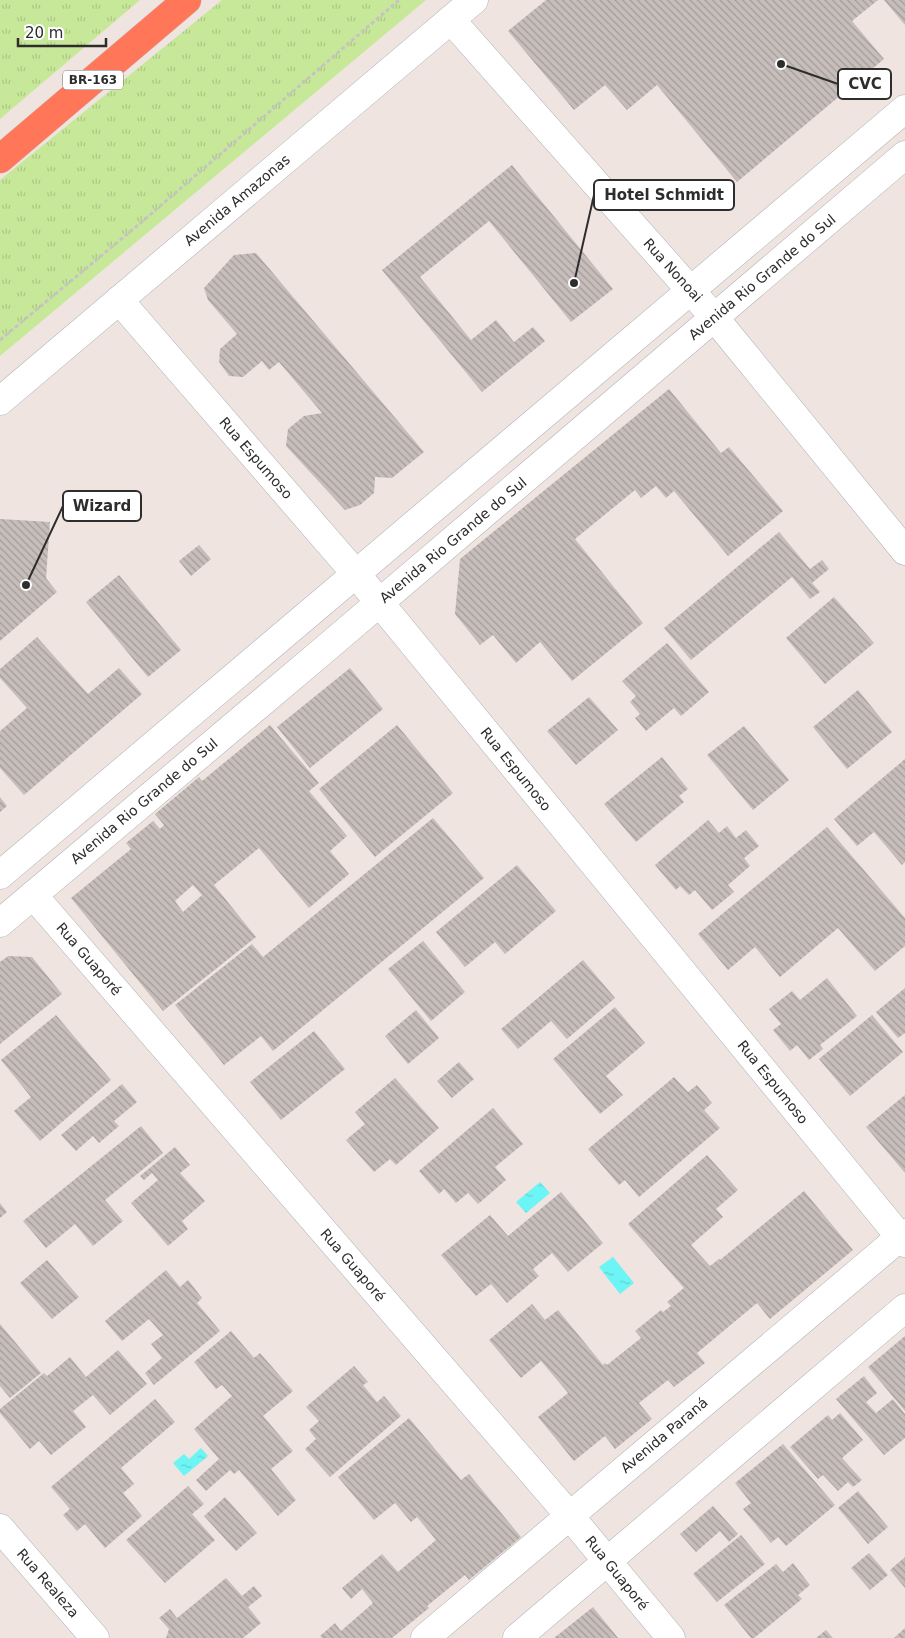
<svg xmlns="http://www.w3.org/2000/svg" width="905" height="1638" viewBox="0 0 905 1638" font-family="'DejaVu Sans',sans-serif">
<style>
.grass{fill:url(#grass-tufts)}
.water{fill:url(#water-ripples)}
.building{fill:url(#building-back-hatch);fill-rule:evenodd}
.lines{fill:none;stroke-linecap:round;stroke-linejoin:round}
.street-casing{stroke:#acb2ba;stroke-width:29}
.secondary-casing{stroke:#acb2ba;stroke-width:29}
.highway-casing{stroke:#c4c4c4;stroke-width:29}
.path{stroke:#c4c4c4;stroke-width:3;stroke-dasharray:4 2.5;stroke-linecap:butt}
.street{stroke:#fff;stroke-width:28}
.secondary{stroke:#fff;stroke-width:28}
.highway{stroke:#ff7659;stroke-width:28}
.labels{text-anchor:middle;stroke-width:4;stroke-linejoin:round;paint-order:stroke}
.shield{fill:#fff;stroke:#6c6c6c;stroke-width:1}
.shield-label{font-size:12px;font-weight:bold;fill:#2d2d2d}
.street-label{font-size:14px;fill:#2d2d2d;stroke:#fff}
.leader{fill:none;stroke:#2d2d2d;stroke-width:2}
.callout-dot{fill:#2d2d2d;stroke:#fff;stroke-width:2}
.callout{fill:#fff;stroke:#2d2d2d;stroke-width:2}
.callout-label{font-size:15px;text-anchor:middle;font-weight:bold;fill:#2d2d2d}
</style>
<defs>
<pattern id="grass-tufts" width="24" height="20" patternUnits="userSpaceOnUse" patternTransform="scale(1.25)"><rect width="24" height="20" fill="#c8e899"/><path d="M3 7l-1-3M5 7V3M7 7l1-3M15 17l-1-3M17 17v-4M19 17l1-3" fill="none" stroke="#acc784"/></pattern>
<pattern id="water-ripples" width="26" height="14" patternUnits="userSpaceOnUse" patternTransform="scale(1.25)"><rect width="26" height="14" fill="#6df4f5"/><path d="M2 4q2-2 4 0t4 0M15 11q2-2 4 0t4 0" fill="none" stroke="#5fd2d2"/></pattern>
<pattern id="building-back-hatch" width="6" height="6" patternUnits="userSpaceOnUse" patternTransform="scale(1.25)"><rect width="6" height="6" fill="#c7bebb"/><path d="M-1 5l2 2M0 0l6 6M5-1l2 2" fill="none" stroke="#a29b98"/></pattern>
</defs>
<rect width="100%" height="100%" fill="#efe4df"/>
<!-- grass -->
<path class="grass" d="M0 0H140L0 119Z
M222 0H426L0 356V180Z"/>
<!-- water -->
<path class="water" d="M540 1182 550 1193 526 1213 516 1202Z
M613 1257 634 1283 620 1294 599 1267Z
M201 1448 208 1456 184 1476 173 1463 184 1454 189 1459Z"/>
<!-- building -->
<path class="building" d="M546 0H878L852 21 884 59 737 182 657 85 627 110 605 85 574 110 508 31Z
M884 0H905V25Z
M512 165 613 289 571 322 489 221 420 277 471 340 496 320 514 342 533 327 545 341 482 392 382 270Z
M256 253 424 452 392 478 375 477 374 493 360 505 345 510 286 446 288 429 304 416 322 413 279 362 269 370 262 361 243 377 229 376 219 362 220 349 237 334 208 300 204 288 234 255Z
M669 389 721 453 729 447 783 511 728 556 674 491 666 498 656 486 641 498 635 490 575 539 643 623 572 681 540 642 516 663 493 635 480 645 455 614 460 559Z
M0 519 50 522 46 578 57 592 0 641Z
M779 532 810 569 822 560 829 569 812 583 820 592 810 599 792 577 691 660 664 628Z
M199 545 211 559 191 576 179 561Z
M119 575 181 650 148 677 86 602Z
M834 597 874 643 825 684 786 638Z
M37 637 88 694 119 668 142 694 24 795 0 768V731L27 708 0 678V669Z
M667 643 709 692 681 716 674 708 646 731 635 718 640 714 630 702 636 696 622 681Z
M350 668 383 709 310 768 277 727Z
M858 690 892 732 847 769 813 727Z
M589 697 618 730 576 765 547 731Z
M270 725 319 783 309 791 347 836 330 851 349 874 309 908 259 848 214 885 256 937 163 1011 71 898 131 849 126 843 153 821 160 829 164 825 155 814 199 777 202 781ZM193 885 202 895 183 912 175 901Z
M397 725 453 793 375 857 319 789Z
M744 726 789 780 753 810 707 755Z
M662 757 688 789 679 796 684 802 636 842 604 804Z
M905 759V862L902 865 874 832 857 846 834 819Z
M0 797 7 806 0 812Z
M433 818 484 878 273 1051 261 1036 224 1065 175 1005 252 944 263 957Z
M708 820 719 833 727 826 736 838 746 830 759 846 744 858 750 866 728 885 734 892 712 910 695 890 689 895 680 886 676 890 655 865Z
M827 827 905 918V946L875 971 838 928 780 977 755 947 728 970 698 934Z
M517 865 556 911 505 954 495 942 465 967 436 932Z
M423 941 465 992 431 1021 388 969Z
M8 956 32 957 62 994 0 1044V962Z
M583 960 615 998 567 1039 551 1021 518 1049 501 1029Z
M827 978 857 1016 820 1045 823 1049 809 1060 797 1045 790 1051 773 1030 781 1024 769 1009 792 991 800 1000Z
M905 988V1033L898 1038 876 1012Z
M615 1007 645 1043 606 1076 623 1095 600 1114 553 1059Z
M416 1010 439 1038 408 1064 385 1036Z
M56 1015 111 1080 40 1141 14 1111 31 1097 1 1060Z
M872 1015 903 1052 850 1096 819 1059Z
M314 1031 345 1069 281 1120 250 1082Z
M459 1062 474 1079 452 1098 437 1081Z
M674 1077 688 1092 697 1085 712 1103 704 1110 720 1128 639 1197 625 1180 619 1185 588 1149Z
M395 1078 439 1128 396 1165 390 1159 374 1172 346 1140 365 1124 355 1112Z
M122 1084 137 1102 114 1121 119 1126 99 1143 93 1136 76 1151 61 1135Z
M905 1095V1173L866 1127Z
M493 1108 523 1144 495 1167 506 1180 478 1204 468 1193 456 1203 444 1189 439 1194 419 1171Z
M141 1126 163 1153 105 1200 123 1221 93 1246 75 1224 46 1248 23 1221Z
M175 1147 190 1165 180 1173 205 1201 182 1221 188 1229 168 1246 131 1203 158 1180 152 1173 144 1180 140 1176Z
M707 1155 738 1190 716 1209 723 1217 691 1245 710 1266 719 1259 720 1260 804 1191 853 1250 770 1319 757 1303 697 1353 705 1363 674 1387 668 1380 639 1403 652 1419 615 1449 605 1436 574 1461 538 1417 568 1393 541 1361 521 1378 489 1340 532 1304 545 1320 558 1310 603 1365 605 1363 607 1365 641 1338 635 1331 661 1310 663 1312 671 1306 667 1302 684 1288 628 1224Z
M561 1192 603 1243 568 1272 552 1253 533 1269 539 1276 507 1303 491 1284 476 1296 441 1255 490 1215 508 1236Z
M0 1203 7 1212 0 1218Z
M47 1260 79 1297 52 1319 20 1283Z
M166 1270 180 1287 188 1280 202 1298 197 1303 220 1331 154 1385 145 1373 162 1358 151 1344 163 1335 149 1319 122 1341 105 1321Z
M0 1324 41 1373 10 1398 0 1386Z
M231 1331 254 1358 260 1353 293 1391 263 1416 293 1451 271 1469 296 1500 278 1516 239 1470 234 1474 230 1470 206 1491 196 1480 219 1459 194 1429 232 1396 222 1385 216 1389 194 1362Z
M905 1336V1411L868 1367Z
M118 1350 147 1384 110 1415 93 1395 73 1411 86 1427 51 1455 39 1441 30 1449 0 1413V1409L44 1373 47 1376 70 1357 86 1377Z
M354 1366 368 1382 363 1385 377 1402 384 1396 401 1416 330 1477 305 1449 316 1439 309 1430 319 1421 306 1407Z
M864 1376 877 1393 866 1402 876 1413 893 1399 905 1414V1438L884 1455 836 1399Z
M155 1399 175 1422 121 1468 134 1484 123 1493 142 1516 105 1548 85 1524 77 1531 63 1515 70 1509 51 1487Z
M840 1413 863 1440 842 1458 862 1480 853 1487 848 1482 838 1491 823 1475 818 1479 790 1447 828 1415 832 1420Z
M409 1418 461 1480 469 1474 521 1537 469 1580 465 1575 427 1606 429 1608 392 1638H322L320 1636 335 1623 341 1631 373 1603 362 1589 351 1599 342 1588 382 1554 398 1572 436 1540 417 1517 411 1522 395 1503 374 1520 338 1477Z
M783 1444 835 1505 786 1546 778 1537 771 1543 743 1509 751 1503 735 1483Z
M188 1486 204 1504 192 1514 215 1540 165 1583 126 1540Z
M858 1491 888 1527 868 1544 838 1508Z
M225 1497 257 1533 236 1551 204 1516Z
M713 1506 738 1534 729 1542 720 1531 696 1552 680 1534Z
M741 1535 765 1564 717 1602 693 1574Z
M869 1553 888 1575 870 1590 851 1568Z
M905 1557V1588L890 1570Z
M793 1563 810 1585 798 1595 802 1599 754 1638H751L724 1605 776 1564 783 1572Z
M226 1578 242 1596 254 1586 262 1596 248 1607 261 1623 243 1638H166L169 1629 159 1618 170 1609 177 1618Z
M593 1607 618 1638H554Z
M905 1628V1638H894Z
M826 1630 833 1638H816Z"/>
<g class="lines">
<!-- street casing -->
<g class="street-casing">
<path id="street" d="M451 20 714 317 905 551
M119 300 356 574 905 1243
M33 895 569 1515 671 1638
M0 1528 95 1638"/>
</g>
<!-- secondary casing -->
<g class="secondary-casing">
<path id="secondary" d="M0 401 474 0
M0 875 905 109
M0 923 318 655 905 155
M425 1638 905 1233
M517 1638 905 1308"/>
</g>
<!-- highway casing -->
<g class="highway-casing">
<path id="highway" d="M0 159 187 0"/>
</g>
<!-- path -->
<path class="path" d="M0 340 137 226 399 0"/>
<!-- street -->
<use href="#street" class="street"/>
<!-- secondary -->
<use href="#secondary" class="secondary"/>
<!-- highway -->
<use href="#highway" class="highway"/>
</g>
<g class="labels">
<!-- shield labels -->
<rect class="shield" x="63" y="70.5" width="60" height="19" rx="4"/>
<g class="shield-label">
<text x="93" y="84">BR-163</text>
</g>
<!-- street labels -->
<g class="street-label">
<text transform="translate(237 200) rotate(-40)" y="5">Avenida Amazonas</text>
<text transform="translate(673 270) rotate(48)" y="5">Rua Nonoai</text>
<text transform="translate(762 277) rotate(-40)" y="5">Avenida Rio Grande do Sul</text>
<text transform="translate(256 458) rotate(49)" y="5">Rua Espumoso</text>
<text transform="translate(453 540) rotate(-40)" y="5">Avenida Rio Grande do Sul</text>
<text transform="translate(516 769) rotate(51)" y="5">Rua Espumoso</text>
<text transform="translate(144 801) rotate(-40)" y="5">Avenida Rio Grande do Sul</text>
<text transform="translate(89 959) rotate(49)" y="5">Rua Guaporé</text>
<text transform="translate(773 1082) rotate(51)" y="5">Rua Espumoso</text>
<text transform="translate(353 1265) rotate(49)" y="5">Rua Guaporé</text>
<text transform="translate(664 1435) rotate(-40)" y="5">Avenida Paraná</text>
<text transform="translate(617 1573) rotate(51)" y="5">Rua Guaporé</text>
<text transform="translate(48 1583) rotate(49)" y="5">Rua Realeza</text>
</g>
</g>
<!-- callouts -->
<path class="leader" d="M781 64L838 84M574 283L594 195M26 585L63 506"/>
<g class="callout-dot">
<circle cx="781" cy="64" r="5"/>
<circle cx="574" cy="283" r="5"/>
<circle cx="26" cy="585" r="5"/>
</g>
<g class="callout">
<rect x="838" y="69" width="53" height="30" rx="5"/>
<rect x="594" y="180" width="140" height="30" rx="5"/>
<rect x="63" y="491" width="78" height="30" rx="5"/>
</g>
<g class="callout-label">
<text x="865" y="89">CVC</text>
<text x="664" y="200">Hotel Schmidt</text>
<text x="102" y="511">Wizard</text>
</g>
<!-- scale -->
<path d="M18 38v8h88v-8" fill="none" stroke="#2d2d2d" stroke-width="2.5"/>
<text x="25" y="38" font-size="15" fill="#2d2d2d" stroke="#ffffff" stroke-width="4" paint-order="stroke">20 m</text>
</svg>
